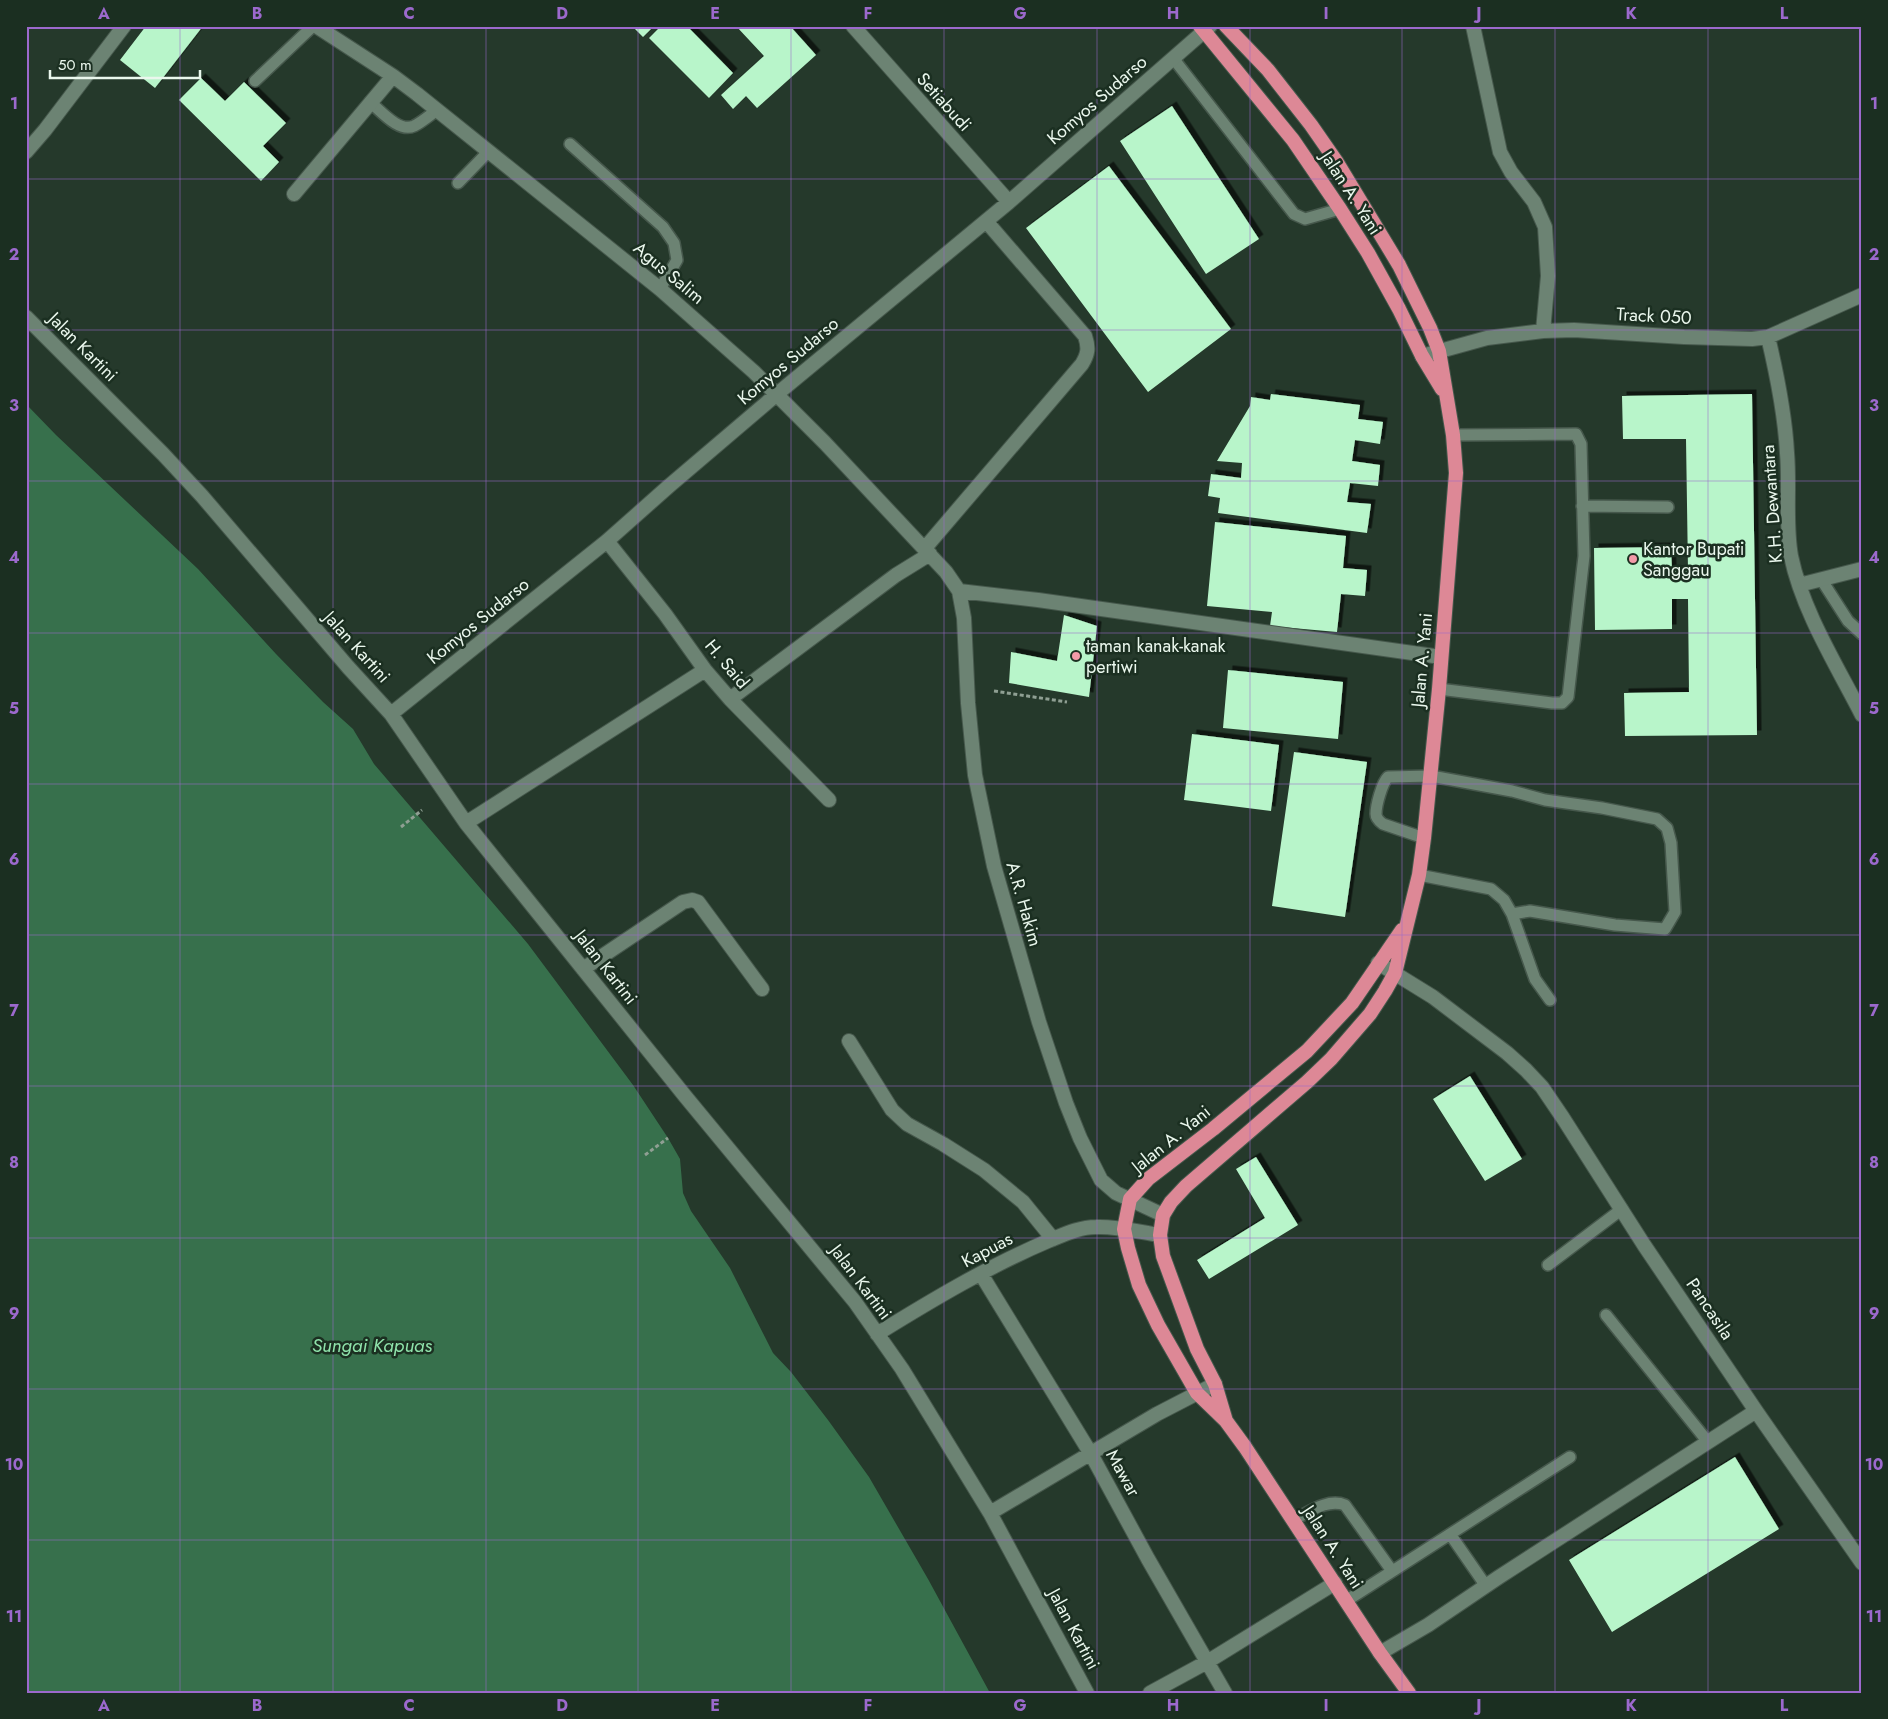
<svg xmlns="http://www.w3.org/2000/svg" width="1888" height="1719" viewBox="0 0 1888 1719" font-family="Jost,sans-serif">
<style>
.water{fill:#37704c}
.building{fill:#b8f5ca;filter:url(#shadow)}
.lines{fill:none;stroke-linecap:round;stroke-linejoin:round}
.service-casing{stroke:#46584c;stroke-width:14}
.minor-casing{stroke:#46584c;stroke-width:16}
.trunk-casing{stroke:#46584c;stroke-width:16}
.path{stroke:#8f9f93;stroke-width:3;stroke-dasharray:4 2.5;stroke-linecap:butt}
.service{stroke:#6c8373;stroke-width:11}
.minor{stroke:#6c8373;stroke-width:14}
.trunk{stroke:#dd8896;stroke-width:14}
.grid{fill:none;stroke:#9c69cd;stroke-width:1;stroke-opacity:0.55}
.poi-dot{fill:#f39aa8;stroke:#1b2f21;stroke-width:2}
.labels{text-anchor:middle;stroke-width:5;stroke-linejoin:round;paint-order:stroke}
.street-label{font-size:18px;fill:#eaf7ed;stroke:#1b2f21}
.poi-label{font-size:18px;fill:#eaf7ed;stroke:#1b2f21;text-anchor:start}
.water-label{font-size:19px;font-style:italic;fill:#8fe3ab;stroke:#1b2f21}
.neatline{fill:none;stroke:#9c69cd;stroke-width:2}
.grid-label{font-size:16px;text-anchor:middle;font-weight:bold;fill:#9c69cd}
</style>
<defs>
<filter id="shadow"><feDropShadow dx="4.5" dy="-4.5" stdDeviation="0" flood-color="#0009"/></filter>
</defs>
<rect width="100%" height="100%" fill="#25392b"/>
<!-- water -->
<path class="water" d="M26 404 56 435 198 569 276 654 323 702 353 729 374 764 528 944 633 1085 668 1138 680 1159 683 1193 691 1211 730 1268 773 1353 791 1372 828 1420 869 1477 928 1579 990 1693H26Z"/>
<!-- building -->
<path class="building" d="M146 26H203L155 88 120 60Z
M632 26H654L643 37Z
M661 26H687L733 73 709 98 649 38Z
M736 26H790L816 55 757 108 746 96 733 109 721 95 764 56Z
M201 78 225 101 244 82 286 123 263 146 279 162 261 181 179 100Z
M1172 106 1259 239 1206 274 1120 141Z
M1109 166 1231 329 1148 392 1026 228Z
M1271 394 1360 405 1358 419 1383 422 1380 444 1355 440 1352 461 1380 465 1378 486 1350 483 1347 502 1371 504 1367 533 1218 513 1220 498 1208 496 1211 474 1241 478 1242 463 1217 461 1250 406 1251 397 1270 400Z
M1752 394 1757 735 1625 736 1624 693 1689 692 1688 599H1672V629L1595 630 1594 548 1671 547 1672 570H1688L1686 439H1623L1622 396Z
M1215 522 1346 536 1343 568 1367 570 1365 596 1341 594 1337 632 1270 626 1272 612 1207 606Z
M1064 615 1097 626 1089 697 1009 683 1011 652 1057 661Z
M1228 670 1343 682 1338 739 1223 728Z
M1192 734 1279 745 1271 811 1184 800Z
M1294 752 1367 762 1345 917 1272 906Z
M1470 1076 1522 1159 1485 1181 1433 1099Z
M1256 1157 1298 1225 1209 1279 1197 1260 1265 1218 1236 1169Z
M1735 1457 1779 1529 1612 1632 1569 1560Z"/>
<g class="lines">
<!-- service casing -->
<g class="service-casing">
<path id="service" d="M1173 58 1294 214 1305 219 1340 209
M255 81 313 26
M370 102C381 111 399 133 414 126 422 122 430 115 437 110
M570 144 663 227 674 243 677 260 660 289
M458 183 489 151
M1582 506 1668 507
M1821 579 1848 621 1862 634
M1439 689 1552 703H1562L1568 697 1584 556 1581 444 1576 434 1453 435
M1419 875 1491 889 1504 900 1512 914 1530 911 1615 925 1665 929 1675 912 1671 843 1667 828 1657 819 1602 808 1545 800 1512 791 1431 776 1388 777C1382 783 1376 805 1376 814 1376 818 1379 821 1383 824L1424 838
M1512 914 1535 979 1550 1000
M1548 1265 1622 1209
M1606 1315 1708 1442
M1293 1520C1309 1512 1328 1498 1345 1505L1392 1571
M1450 1534 1486 1586
M1346 1601 1570 1457"/>
</g>
<!-- minor casing -->
<g class="minor-casing">
<path id="minor" d="M316 26 393 76 417 94 660 289 754 372 825 443 946 572 959 591 964 618 968 703 975 775 994 866 1039 1022 1066 1103 1080 1138 1101 1180 1116 1193 1163 1215
M853 26 1009 202
M1473 26 1500 152 1511 172 1534 202 1545 227 1548 276 1543 331
M26 152 45 130 124 26
M294 194 393 76
M26 317 163 454 202 496 348 667 391 714 466 823 685 1096 855 1302 902 1369 990 1513 1087 1693
M1768 337C1777 375 1785 414 1787 453 1790 487 1785 523 1791 556 1802 610 1837 666 1862 715
M1422 356 1487 338 1543 331 1574 330 1684 337 1752 339 1768 337 1862 295
M607 541 665 614 705 670 730 699 829 800
M925 548 1082 364C1088 354 1089 348 1085 336L986 221
M1799 585 1862 569
M959 591 1038 600 1441 657
M730 699 896 575 930 554
M391 714 607 541 669 486 777 394 1009 202 1210 26
M466 823 705 670
M1378 963 1433 997 1507 1053 1526 1070 1542 1087 1563 1118 1644 1245 1756 1411 1862 1563
M583 969 683 902 692 900 698 902 762 989
M849 1041 892 1110 907 1124 943 1144 984 1170 1023 1202 1053 1239
M981 1274 1091 1454 1148 1559 1225 1693
M877 1334C932 1300 989 1266 1048 1241 1063 1235 1079 1227 1096 1227 1117 1226 1139 1232 1160 1235
M990 1513 1157 1414 1215 1384
M1380 1653 1428 1625 1499 1577 1756 1411
M1150 1693 1207 1662 1335 1583"/>
</g>
<!-- trunk casing -->
<g class="trunk-casing">
<path id="trunk" d="M1200 26 1293 140 1340 209 1368 253 1399 309 1422 356 1442 389
M1226 26 1268 70 1311 125 1336 161 1399 265 1430 328 1439 351 1453 435 1456 473 1439 689 1424 838 1419 875 1395 973 1385 991 1370 1014 1331 1059 1307 1082 1186 1186 1171 1202 1163 1215 1160 1235 1163 1256 1197 1349 1215 1384 1226 1421
M1402 930 1352 1003 1307 1051 1213 1129 1148 1179 1130 1199 1124 1229 1128 1248 1139 1285 1158 1325 1197 1393 1226 1421 1245 1447 1380 1653 1409 1693"/>
</g>
<!-- path -->
<path class="path" d="M994 691 1067 702
M401 827 422 810
M645 1155 668 1138"/>
<!-- service -->
<use href="#service" class="service"/>
<!-- minor -->
<use href="#minor" class="minor"/>
<!-- trunk -->
<use href="#trunk" class="trunk"/>
</g>
<!-- grid -->
<path class="grid" d="M180 26V1693M333 26V1693M486 26V1693M638 26V1693M791 26V1693M944 26V1693M1097 26V1693M1250 26V1693M1402 26V1693M1555 26V1693M1708 26V1693M26 179H1862M26 330H1862M26 481H1862M26 633H1862M26 784H1862M26 935H1862M26 1086H1862M26 1238H1862M26 1389H1862M26 1540H1862"/>
<!-- markers -->
<g class="poi-dot">
<circle cx="1633" cy="559" r="5"/>
<circle cx="1076" cy="656" r="5"/>
</g>
<g class="labels">
<!-- street labels -->
<g class="street-label">
<text transform="translate(1097 100) rotate(-41)" y="6">Komyos Sudarso</text>
<text transform="translate(944 102) rotate(48)" y="6">Setiabudi</text>
<text transform="translate(1351 193) rotate(57)" y="6">Jalan A. Yani</text>
<text transform="translate(669 273) rotate(40)" y="6">Agus Salim</text>
<text transform="translate(1654 316) rotate(3)" y="6">Track 050</text>
<text transform="translate(83 347) rotate(45)" y="6">Jalan Kartini</text>
<text transform="translate(788 361) rotate(-40)" y="6">Komyos Sudarso</text>
<text transform="translate(1772 504) rotate(-94)" y="6">K.H. Dewantara</text>
<text transform="translate(478 621) rotate(-39)" y="6">Komyos Sudarso</text>
<text transform="translate(357 647) rotate(48)" y="6">Jalan Kartini</text>
<text transform="translate(1422 660) rotate(-85)" y="6">Jalan A. Yani</text>
<text transform="translate(727 664) rotate(50)" y="6">H. Said</text>
<text transform="translate(1024 904) rotate(74)" y="6">A.R. Hakim</text>
<text transform="translate(606 967) rotate(52)" y="6">Jalan Kartini</text>
<text transform="translate(1171 1139) rotate(-39)" y="6">Jalan A. Yani</text>
<text transform="translate(987 1250) rotate(-28)" y="6">Kapuas</text>
<text transform="translate(861 1282) rotate(53)" y="6">Jalan Kartini</text>
<text transform="translate(1710 1309) rotate(56)" y="6">Pancasila</text>
<text transform="translate(1123 1473) rotate(61)" y="6">Mawar</text>
<text transform="translate(1333 1547) rotate(57)" y="6">Jalan A. Yani</text>
<text transform="translate(1074 1629) rotate(62)" y="6">Jalan Kartini</text>
</g>
<!-- poi labels -->
<g class="poi-label">
<text x="1643" y="555">Kantor Bupati<tspan x="1643" dy="21">Sanggau</tspan></text>
<text x="1086" y="652">taman kanak-kanak<tspan x="1086" dy="21">pertiwi</tspan></text>
</g>
<!-- water labels -->
<g class="water-label">
<text x="372" y="1352">Sungai Kapuas</text>
</g>
</g>
<!-- border -->
<rect width="1888" height="1719" fill="none" stroke="#1b2f21" stroke-width="55"/>
<!-- scale -->
<path d="M50 70v8h150v-8" fill="none" stroke="#eaf7ed" stroke-width="2.5"/>
<text x="58" y="70" font-size="15" fill="#eaf7ed" stroke="#1b2f21" stroke-width="4" paint-order="stroke">50 m</text>
<rect x="28" y="28" width="1832" height="1664" class="neatline"/>
<g class="grid-label">
<text x="104" y="19">A</text>
<text x="257" y="19">B</text>
<text x="409" y="19">C</text>
<text x="562" y="19">D</text>
<text x="715" y="19">E</text>
<text x="868" y="19">F</text>
<text x="1020" y="19">G</text>
<text x="1173" y="19">H</text>
<text x="1326" y="19">I</text>
<text x="1479" y="19">J</text>
<text x="1631" y="19">K</text>
<text x="1784" y="19">L</text>
<text x="14" y="109">1</text>
<text x="1874" y="109">1</text>
<text x="14" y="260">2</text>
<text x="1874" y="260">2</text>
<text x="14" y="411">3</text>
<text x="1874" y="411">3</text>
<text x="14" y="563">4</text>
<text x="1874" y="563">4</text>
<text x="14" y="714">5</text>
<text x="1874" y="714">5</text>
<text x="14" y="865">6</text>
<text x="1874" y="865">6</text>
<text x="14" y="1016">7</text>
<text x="1874" y="1016">7</text>
<text x="14" y="1168">8</text>
<text x="1874" y="1168">8</text>
<text x="14" y="1319">9</text>
<text x="1874" y="1319">9</text>
<text x="14" y="1470">10</text>
<text x="1874" y="1470">10</text>
<text x="14" y="1622">11</text>
<text x="1874" y="1622">11</text>
<text x="104" y="1711">A</text>
<text x="257" y="1711">B</text>
<text x="409" y="1711">C</text>
<text x="562" y="1711">D</text>
<text x="715" y="1711">E</text>
<text x="868" y="1711">F</text>
<text x="1020" y="1711">G</text>
<text x="1173" y="1711">H</text>
<text x="1326" y="1711">I</text>
<text x="1479" y="1711">J</text>
<text x="1631" y="1711">K</text>
<text x="1784" y="1711">L</text>
</g>
</svg>
